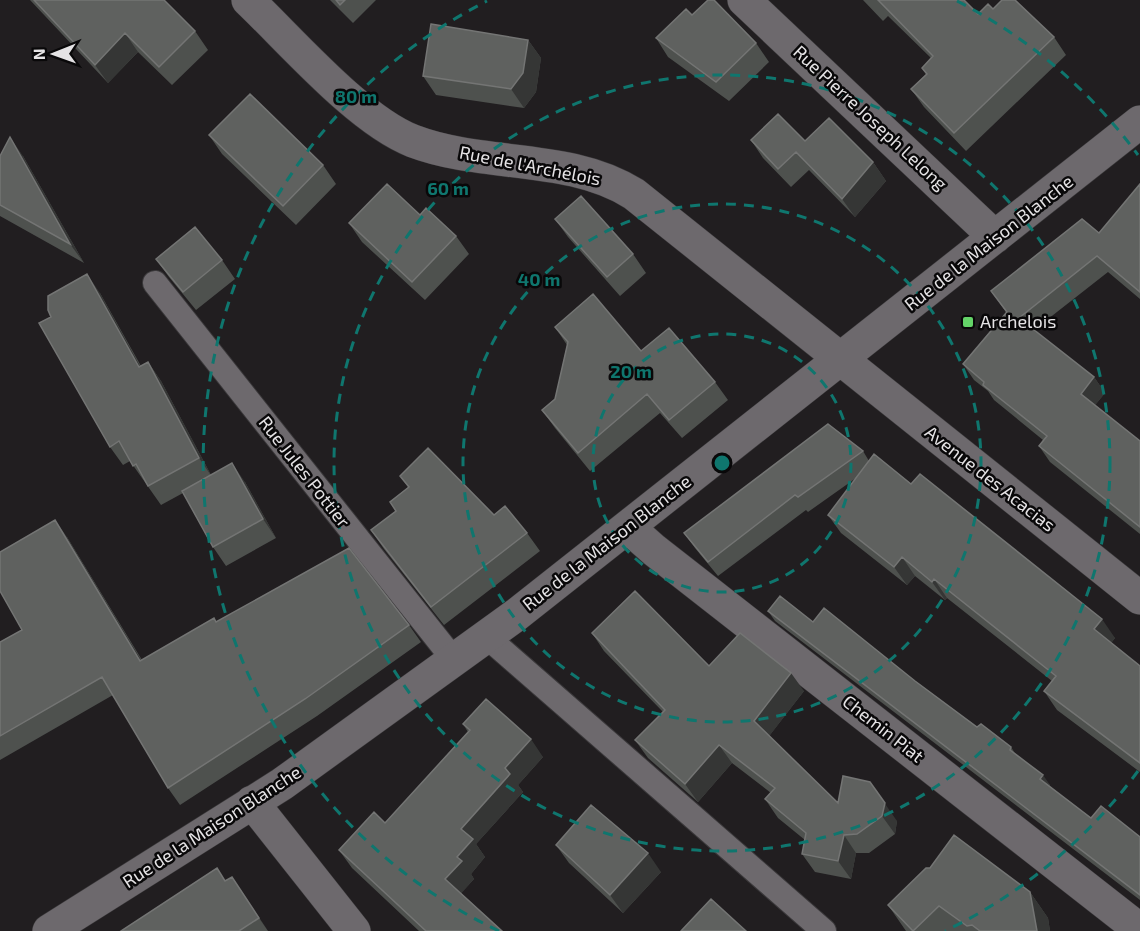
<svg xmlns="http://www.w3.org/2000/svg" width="1140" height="931" viewBox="0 0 1140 931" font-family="'Exo 2',sans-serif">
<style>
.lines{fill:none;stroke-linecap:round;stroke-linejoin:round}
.lane-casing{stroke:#3a383a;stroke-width:26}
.street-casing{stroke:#3a383a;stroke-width:34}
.lane{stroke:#6d696d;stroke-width:24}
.street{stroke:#6d696d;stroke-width:33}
.wall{fill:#4e514e}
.shaded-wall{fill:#353635}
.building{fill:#5f615f;stroke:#747574;stroke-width:1.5}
.ring{fill:none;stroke:#0f766e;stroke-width:3;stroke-dasharray:10 8}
.poi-dot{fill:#64d468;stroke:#090809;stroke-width:2}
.labels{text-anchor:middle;stroke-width:5;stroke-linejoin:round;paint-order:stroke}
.street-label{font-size:18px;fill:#e5e3e5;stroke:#090809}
.poi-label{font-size:18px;fill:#e5e3e5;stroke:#090809;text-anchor:start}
.centre{fill:#0f766e;stroke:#090809;stroke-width:3}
.ring-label{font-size:18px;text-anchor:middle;font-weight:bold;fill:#0f766e;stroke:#090809;stroke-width:5;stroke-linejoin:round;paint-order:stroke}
</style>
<rect width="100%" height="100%" fill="#211e20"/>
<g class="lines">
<!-- lane casing -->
<g class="lane-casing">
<path id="lane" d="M155 283 454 660
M487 637 824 931"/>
</g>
<!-- street casing -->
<g class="street-casing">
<path id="street" d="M248 0C292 42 359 120 413 141 484 168 569 153 634 194L1140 598
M744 0 995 237
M628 527 654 550 1140 930
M252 802 354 931
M49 931 282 784 516 615 1140 122"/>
</g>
<!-- lane -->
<use href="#lane" class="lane"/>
<!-- street -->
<use href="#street" class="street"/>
</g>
<!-- wall -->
<path class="wall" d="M30 0H129L195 31 208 50 172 85 138 52 108 83Z
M330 0H376L353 23Z
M863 0H964L978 14 993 9 1054 37 1066 55 966 151 924 107 911 89 926 74 922 68 931 58 888 16 883 21Z
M692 15 756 43 769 62 729 101 668 57 656 38Z
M528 40 541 58 536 92 524 108 436 95 423 76Z
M209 135 323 165 336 184 296 225 222 154Z
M751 140 805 141 873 162 886 181 855 217 809 170 791 187 763 158Z
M0 156H23L84 263 0 216Z
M1140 184V299L1108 272 1034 330 1094 377 1105 393 1095 405 1140 441V534L1050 462 1039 446 1043 440 994 400 988 391 974 380 963 364 1006 312 991 291 1099 233Z
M555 219 633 254 646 273 620 296 568 237Z
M349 223 456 236 469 254 425 300 362 242Z
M156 259 222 260 235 279 196 310 169 277Z
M100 293 141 366 148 362 161 381 211 475 245 482 276 538 226 566 213 547 183 493 161 505 130 461 123 465 110 447Z
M555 327 641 351 715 382 728 400 682 438 660 413 590 471 555 428 542 410 555 399 567 345Z
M863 451 869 461 911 484 1115 638 1111 643 1140 666V772L1057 710 1044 691 1052 681 947 598 945 600 915 576 907 585 841 533 828 515 856 478 808 512 806 510 718 576 695 548 684 533Z
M400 476 494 515 527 533 540 551 444 625 384 549 371 530 396 511 390 502 408 487Z
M67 537 142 660 216 622 409 625 421 642 317 716 180 805 168 788 113 695 0 760V642L22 630Z
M768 611 813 622 915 681 977 727 1011 747 1016 755 1050 785 1049 786 1091 818 1140 837V900L775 621Z
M592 633 709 666 804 691 769 736 838 803 897 821 895 834 869 853H856L851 879 815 872 802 854 805 840 778 818 765 799 771 793 732 763 698 802 648 758 635 740 663 712 604 651Z
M463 724 543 757 518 785 523 792 476 844 485 857 471 874 474 879 461 893 502 931H419L352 868 339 850 385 823 468 732Z
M556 845 661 872 623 913 569 863Z
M217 868 225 881 232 877 268 931H121Z
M1030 892 1048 918 1050 931H906L888 905Z"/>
<!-- shaded-wall -->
<path class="shaded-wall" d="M125 33 138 52 108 83 95 65Z
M528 40 541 58 536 92 524 108 511 89Z
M10 137 23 156 84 263 70 244Z
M873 162 886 181 855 217 842 199Z
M87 274 100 293 151 386 139 367Z
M148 362 161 381 212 477 199 458Z
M1094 377 1105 393 1092 409 1081 394Z
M232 463 245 482 276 538 263 519Z
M55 520 67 537 152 678 140 661Z
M902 557 915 576 907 585 894 567Z
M934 579 947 598 945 600 932 582Z
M1102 619 1115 638 1107 648 1094 629Z
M791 673 804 691 767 739 754 721Z
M531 739 543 757 518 785 523 792 476 844 485 857 471 874 474 879 458 897 445 879 457 857 461 829 505 768Z
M719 745 732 763 698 802 685 784Z
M1043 775 1050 785 1047 789 1040 779Z
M870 782 897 821 895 834 882 816Z
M844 835 856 853 851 879 838 861Z
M648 853 661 872 623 913 610 895Z
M232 877 245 896 268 931 259 918Z
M1030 892 1048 918 1050 931H1037Z"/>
<!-- building -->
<path class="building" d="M34 0H164L195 31 159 67 125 33 95 65Z
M336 0H345L340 5Z
M708 0H714L756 43 716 82 656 38 686 9 692 15Z
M878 0H964L978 14 988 4 993 9 1002 0H1015L1054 37 954 133 911 89 927 74 922 68 933 56Z
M431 24 528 40 523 73 511 89 423 76Z
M250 94 323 165 283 206 209 135Z
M778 114 805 141 829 118 873 162 842 199 796 152 778 169 751 140Z
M10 137 70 244 0 205V156Z
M387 184 420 215 426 208 456 236 412 282 349 223Z
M1140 184V292L1097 256 1019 318 1094 377 1081 394 1140 441V527L1039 446 1047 436 983 385 984 382 963 364 1007 312 991 291 1082 219 1099 233Z
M581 196 633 254 607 277 555 219Z
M195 227 222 260 183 292 156 259Z
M87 274 139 367 148 362 199 458 148 486 136 464 133 466 119 441 110 447 39 323 51 317 48 310V296Z
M593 294 641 351 669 328 715 382 669 420 647 394 578 453 542 410 555 399 568 342 555 327Z
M828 424 863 451 798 497 795 495 708 562 684 533Z
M428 448 494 515 505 506 527 533 431 607 371 530 396 511 390 502 409 487 400 476Z
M874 454 911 484 920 474 1102 619 1094 629 1140 666V763L1044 691 1056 676 934 579 932 582 902 557 894 567 828 515Z
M232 463 263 519 213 547 182 491Z
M55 520 140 661 214 618 216 622 349 548 409 625 305 699 168 788 102 677 0 736V642L22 630 0 591V552Z
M635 591 709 666 740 633 791 673 754 721 838 803 843 776 870 782 885 803 882 816 857 834 844 835 838 861 802 854 806 833 765 799 775 788 719 745 685 784 635 740 665 710 592 633Z
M780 596 813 622 824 608 915 681 977 727 981 724 1011 747 1010 750 1043 775 1040 779 1091 818 1101 806 1140 837V895L768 611Z
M486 699 531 739 505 768 510 774 461 829 473 839 457 857 462 861 445 879 502 931H426L339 850 374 812 385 823 470 730 463 724Z
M591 805 648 853 610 895 556 845Z
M954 835 1030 892 1037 931H980L972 925 967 926 939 906 913 931 888 905 926 868H930Z
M217 868 225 881 232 877 259 918 239 931H121Z
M711 899 746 931H681Z"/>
<!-- distance rings -->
<g class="ring">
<circle cx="722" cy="463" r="129"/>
<circle cx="722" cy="463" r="259"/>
<circle cx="722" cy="463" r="388"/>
<path d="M1138 771A518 518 0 0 1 945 931M499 931A518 518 0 0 1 487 1M957 1A518 518 0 0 1 1138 155"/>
</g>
<!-- markers -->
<rect class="poi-dot" x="962" y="316" width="12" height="12" rx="3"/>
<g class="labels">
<!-- street labels -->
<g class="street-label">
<text transform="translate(870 118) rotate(43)" y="6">Rue Pierre Joseph Lelong</text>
<text transform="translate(530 166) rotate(11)" y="6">Rue de l'Archélois</text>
<text transform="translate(989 243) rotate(-38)" y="6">Rue de la Maison Blanche</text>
<text transform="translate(304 472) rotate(52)" y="6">Rue Jules Pottier</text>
<text transform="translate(990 479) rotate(38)" y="6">Avenue des Acacias</text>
<text transform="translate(607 543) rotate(-38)" y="6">Rue de la Maison Blanche</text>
<text transform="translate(883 729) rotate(38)" y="6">Chemin Piat</text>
<text transform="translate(212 827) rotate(-33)" y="6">Rue de la Maison Blanche</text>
</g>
<!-- poi labels -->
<g class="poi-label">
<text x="980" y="328">Archelois</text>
</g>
</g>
<circle cx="722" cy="463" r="9" class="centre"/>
<g class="ring-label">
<text x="356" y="103">80 m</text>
<text x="448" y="195">60 m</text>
<text x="539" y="286">40 m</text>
<text x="631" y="378">20 m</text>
</g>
<!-- north arrow -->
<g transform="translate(54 54) rotate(269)" stroke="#090809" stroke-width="4.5" paint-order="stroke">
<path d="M0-4.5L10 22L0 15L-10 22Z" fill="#e5e3e5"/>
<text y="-9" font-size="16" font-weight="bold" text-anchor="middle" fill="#e5e3e5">N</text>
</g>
</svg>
